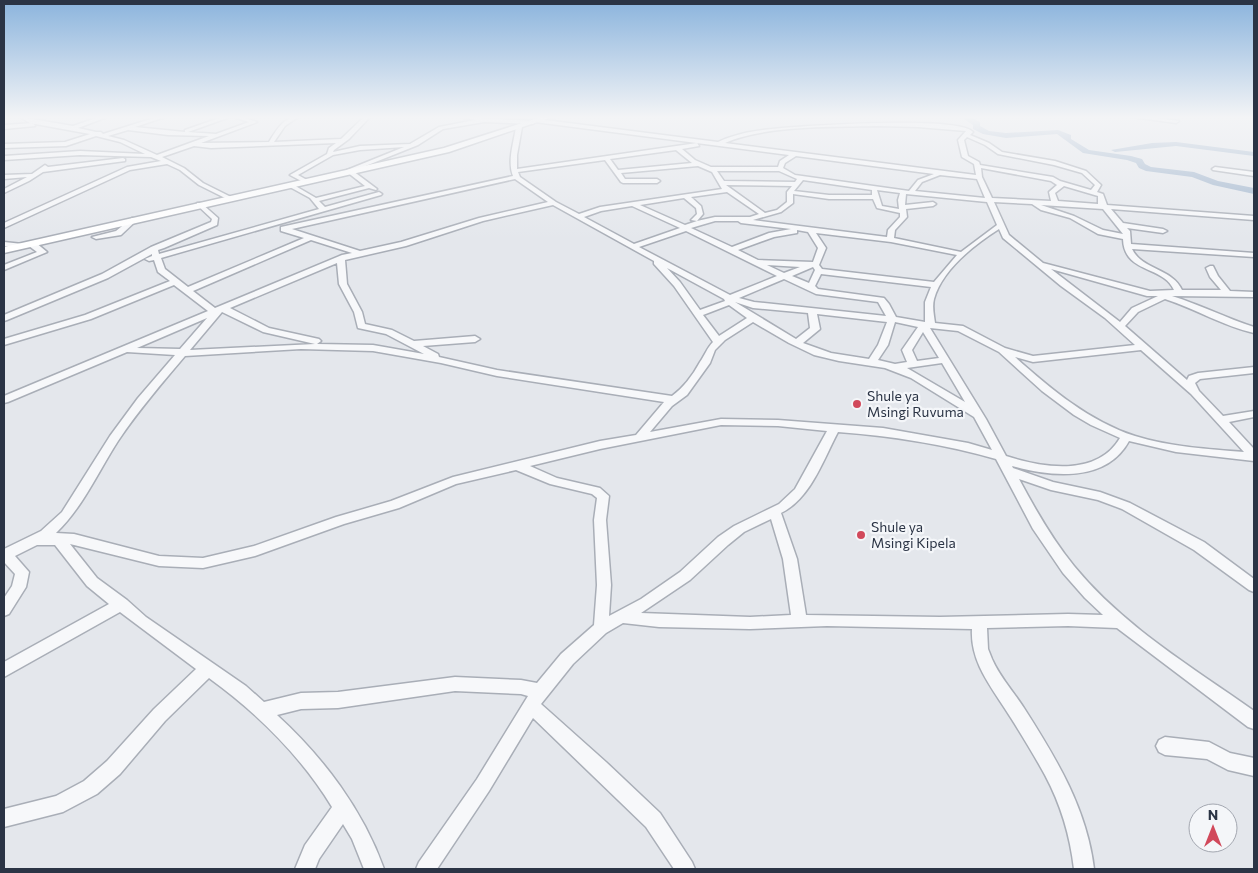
<svg xmlns="http://www.w3.org/2000/svg" width="1258" height="873" viewBox="0 0 1258 873" font-family="Commissioner,sans-serif">
<style>
.lines{fill:none;stroke-linecap:round;stroke-linejoin:round}
.river{fill:#9fb4cc;fill-rule:evenodd}
.street-casing{stroke:#a9aeb7;stroke-width:3}
.secondary-casing{stroke:#a9aeb7;stroke-width:3}
.street{fill:#f7f8fa;fill-rule:evenodd}
.secondary{fill:#fff;fill-rule:evenodd}
.poi-dot{fill:#d1495b;stroke:#f4f6f9;stroke-width:2}
.labels{text-anchor:middle;stroke-width:4.5;stroke-linejoin:round;paint-order:stroke}
.poi-label{font-size:14px;fill:#2b3445;stroke:#f4f6f9;text-anchor:start}
</style>
<rect width="100%" height="100%" fill="#e4e7ec"/>
<g class="lines">
<!-- river -->
<path class="river" d="M961 117H970L980 122V126L989 131 1006 133 1058 130 1071 135V139L1089 150 1131 156 1142 159 1145 164 1151 167 1194 172 1218 181 1254 188V194L1213 185 1192 177 1146 171 1139 168 1136 163 1127 160 1083 153 1057 134 1006 138 983 134 973 129V125Z
M1176 142 1254 152V156L1176 146 1115 152 1111 150 1152 143Z"/>
<!-- street casing -->
<g class="street-casing">
<path id="street" d="M20 117 73 126 99 117H107L78 128 96 132H101L103 134 157 117H165L135 127 185 132V130L222 117H230L188 132 216 134 249 122 233 117H242L257 122 201 143 269 142C276 131 283 117 298 117L285 126 274 142 341 139 364 117H370L349 139 334 150 333 152 360 146 410 144 439 127 475 120 460 117 535 121 537 119 718 142C733 135 747 132 763 130 791 126 958 115 973 132L970 135 989 143 1002 152 1055 161 1086 171 1101 185 1097 192 1103 194 1107 205 1254 216V220L1111 209 1123 223 1163 229 1167 231 1163 233 1127 228 1130 231 1131 244 1254 253V257L1132 249C1142 270 1172 268 1182 290H1221L1210 277 1206 268 1210 266H1213L1218 276 1230 291 1254 292V297L1172 296C1201 305 1226 318 1254 327V333C1223 326 1196 309 1165 299L1138 312 1125 326 1187 380 1189 376 1198 373 1254 367V373L1200 379 1195 383 1199 391 1223 416 1254 411V417L1229 422 1254 449V461L1176 452 1129 441C1106 483 1051 477 1012 466L1013 468 1053 482 1100 492 1130 503 1204 542 1254 579V592L1249 590 1194 550 1122 509 1098 500 1051 490 1019 479C1035 509 1052 539 1074 566 1123 626 1192 667 1254 711V729L1248 727 1117 628 1068 626 987 628 988 649 992 659C1000 677 1013 691 1024 708 1056 758 1087 809 1094 869H1074C1070 835 1061 805 1045 775 1034 755 1023 737 1011 718 994 690 970 664 972 629L827 626 750 629 659 627 623 623 606 633 573 664 541 704 606 762 660 813 692 862 695 869H674L646 827 533 718 489 791 437 869H416L419 862 477 779 528 696 521 694 455 691 338 708 301 709 277 715C323 757 363 810 384 869H364L352 839 343 824 319 859 315 869H295L305 845 332 807C301 756 256 712 209 678L165 721 120 774 97 794 63 812 4 827V809L56 796 84 781 107 761 154 709 196 669 120 612 4 677V662L109 604 87 586 55 545H37L15 556 29 572 26 587 9 614 4 616V598L12 586 15 574 4 562V549L41 531 62 512 110 436 138 398 175 355 127 352 8 402 4 403V396L208 311 174 285 91 319 4 345V339L85 315 170 281 158 272 154 260 149 261 145 259 152 256V254L108 278 7 320 4 321V315L102 274 151 247 211 222 212 219 197 205V203H201L218 218 217 225 164 248 158 250 159 254 319 209 310 198 288 186V184H292L316 198 365 186 347 172V170L404 147 360 150 333 155 298 175 307 180 308 181 305 183 290 175 327 154 329 148 336 143 211 148 194 146 162 157 184 168 203 183 231 197V199H227L199 185 180 170 167 164 130 170 4 228V223L127 167 161 161 151 157 80 155 4 160V156L80 151 145 154 120 142 96 136 66 146 4 148V144L65 142 90 134 30 123ZM484 122 533 124 535 122 789 155 780 161 778 167H711L695 160 682 149 699 146 697 143 517 169V155L522 127 519 125 516 127C514 142 507 161 513 176L281 227V231L304 238 188 287 165 269 161 258 381 195 382 194 379 192 325 207 319 201 369 188 376 190 377 189 353 171 418 145 443 129ZM880 126 918 127 966 131 958 140 962 157 974 164 976 175 725 143C765 125 836 127 880 126ZM128 130 168 135 209 136 157 155 124 140 108 136ZM967 137 985 145 998 154 1054 165 1082 173 1095 185 1091 190 1060 181 1053 177 980 165 979 162 968 156 964 140ZM676 150 692 163 618 170 610 159ZM796 156 934 174 918 180 909 191 795 175 783 168 785 163ZM605 160 621 182 623 183H657L660 181 657 179H625L621 173 698 166 712 172 722 189 600 207 579 214 556 202 520 177 518 172ZM981 168 1051 181 1057 185 1049 192 1051 201 992 198 982 177ZM717 171H779L797 179 795 182 724 181ZM940 175 977 179 985 198 915 191 922 182ZM515 179 548 202 479 218 401 242 360 251 292 229ZM803 180 872 190V195H829L794 191ZM726 185 792 186 787 192V202L777 210 765 213ZM1064 186 1098 196V204L1058 201 1055 193ZM877 190 900 193 898 200 899 209 882 206ZM727 192 759 214 750 217H715L697 221 703 214 701 206 691 197ZM793 194 829 199H873L877 208 900 213V217L888 230 887 237 753 220 781 212 793 203ZM906 194 987 202 997 225 961 252 894 238 895 230 907 217 906 209 933 206 936 204 933 202 905 205ZM684 198 696 208 697 214 691 220 697 221 685 225 640 205ZM994 202 1032 204 1041 210 1070 218 1098 234 1123 239C1124 274 1163 265 1174 290L1150 291 1043 263 1009 235ZM553 205 654 261V264L674 286 713 342C707 348 705 355 700 362 693 375 683 388 672 396L497 370 439 357 438 354 423 346 475 342 480 339 475 336 414 341 392 330 365 324 362 312 347 284 345 260 406 246 483 221ZM1041 205 1103 209 1123 234 1103 230 1074 216ZM632 206 680 228 634 244 584 217 601 211ZM715 221H738L741 223 791 229 769 233 732 247 691 228ZM999 229 1003 238 1061 286 1105 318 1135 345 1033 356 1005 348 963 326 935 323C934 315 932 307 934 299 942 270 974 245 999 229ZM797 230 808 232 818 248 813 262 758 260 738 250 774 237 797 233ZM686 231 777 276 730 295 639 247ZM816 233 891 242 957 255 934 282 822 269 819 265 826 248ZM311 240 352 253 342 255 215 308 193 291ZM337 263 339 284 354 312 358 328 386 334 424 354 373 345 317 344 321 341 319 339 269 328 230 308ZM767 265 800 267 784 273ZM813 267 815 270 809 283 792 276ZM667 268 724 299 725 301 700 310 680 282ZM1051 269 1147 296H1158L1132 308 1120 322ZM821 274 931 287 925 302V322L896 317 889 304 884 298 818 289 815 286ZM784 279 816 294 878 302 886 316 754 302 739 298ZM735 302 753 308 808 313 810 328 796 339ZM729 305 747 318 719 336 703 315ZM222 312 263 332 315 344 190 350ZM817 314 887 322 878 345 869 359 831 353 803 343 820 329ZM207 318 180 349 137 348ZM753 322 789 343 814 355 839 361 885 368 911 378 974 417 992 450 968 443 883 428 778 420 721 419 650 432 672 406 687 395 710 363 715 350 725 340ZM895 322 918 327 902 350 907 362 895 364 878 360 888 345ZM930 328 958 331 999 352 1042 391 1074 415 1091 425 1120 438C1097 477 1043 468 1006 456L986 419ZM923 332 939 358 917 361 912 350ZM301 349 373 351 441 363 497 376 664 402 636 435 600 441 453 477 391 501 336 517 254 546 203 558 159 556 74 534 56 533C83 507 98 472 118 441 138 411 162 383 185 356ZM1141 350 1191 394 1244 452C1208 449 1170 447 1135 436 1089 421 1051 389 1015 357L1033 362ZM942 363 965 402 907 368ZM721 425 778 426 827 431 795 489 779 504 734 526 718 537 680 572 641 599 609 616 611 585 606 520 609 496 600 488 557 478 530 466 600 449ZM838 432C891 436 944 444 996 459L1033 529 1063 573 1085 598 1103 615 1068 614 940 617 806 615 797 559 781 513C811 498 823 460 838 432ZM516 470 550 484 592 494 597 498 594 520 597 585 594 625 561 654 537 683 521 680 455 677 338 692 301 693 264 702 246 686 146 617 127 600 97 578 70 544 159 566 203 568 255 556 344 524 399 508 456 484ZM771 519 783 559 791 615 750 617 641 613 690 580 728 545 744 532Z
M1132 117H1150L1179 121 1176 123Z
M33 123 35 126 4 129V125Z
M123 158 125 159V161L43 172 29 181 4 193V189L27 177 4 179V175L32 174 45 165 48 167Z
M1215 167 1254 172V176L1213 170 1212 169Z
M132 218 138 219 121 235 96 239 92 237 116 231Z
M4 242 23 244 27 246 23 248 4 246Z
M29 242H35L47 252 4 270V265L37 252 29 246Z
M1165 737 1209 742 1230 753 1254 758V776L1228 770 1207 759 1165 755 1159 752 1156 746 1159 740Z"/>
</g>
<!-- secondary casing -->
<g class="secondary-casing">
<path id="secondary" d="M541 117H552L449 152 4 253V247L444 148Z"/>
</g>
<!-- street -->
<use href="#street" class="street"/>
<!-- secondary -->
<use href="#secondary" class="secondary"/>
</g>
<!-- sky -->
<linearGradient id="sky" x2="0" y2="1"><stop stop-color="#8bb4dd"/><stop offset="0.49" stop-color="#f3f4f6"/><stop offset="1" stop-color="#f3f4f6" stop-opacity="0"/></linearGradient>
<rect width="1258" height="239" fill="url(#sky)"/>
<!-- markers -->
<g class="poi-dot">
<circle cx="857" cy="404" r="5"/>
<circle cx="861" cy="535" r="5"/>
</g>
<g class="labels">
<!-- poi labels -->
<g class="poi-label">
<text x="867" y="401">Shule ya<tspan x="867" dy="16">Msingi Ruvuma</tspan></text>
<text x="871" y="532">Shule ya<tspan x="871" dy="16">Msingi Kipela</tspan></text>
</g>
</g>
<!-- border -->
<rect width="1258" height="873" fill="none" stroke="#2b3445" stroke-width="10"/>
<!-- north arrow -->
<g transform="translate(1213 828)"><circle r="24" fill="#f4f6f9" stroke="#a4a8b1"/>
<path d="M0-4L9 19L0 12L-9 19Z" fill="#d1495b"/>
<text y="-8" font-size="14" font-weight="bold" text-anchor="middle" fill="#2b3445">N</text>
</g>
</svg>
